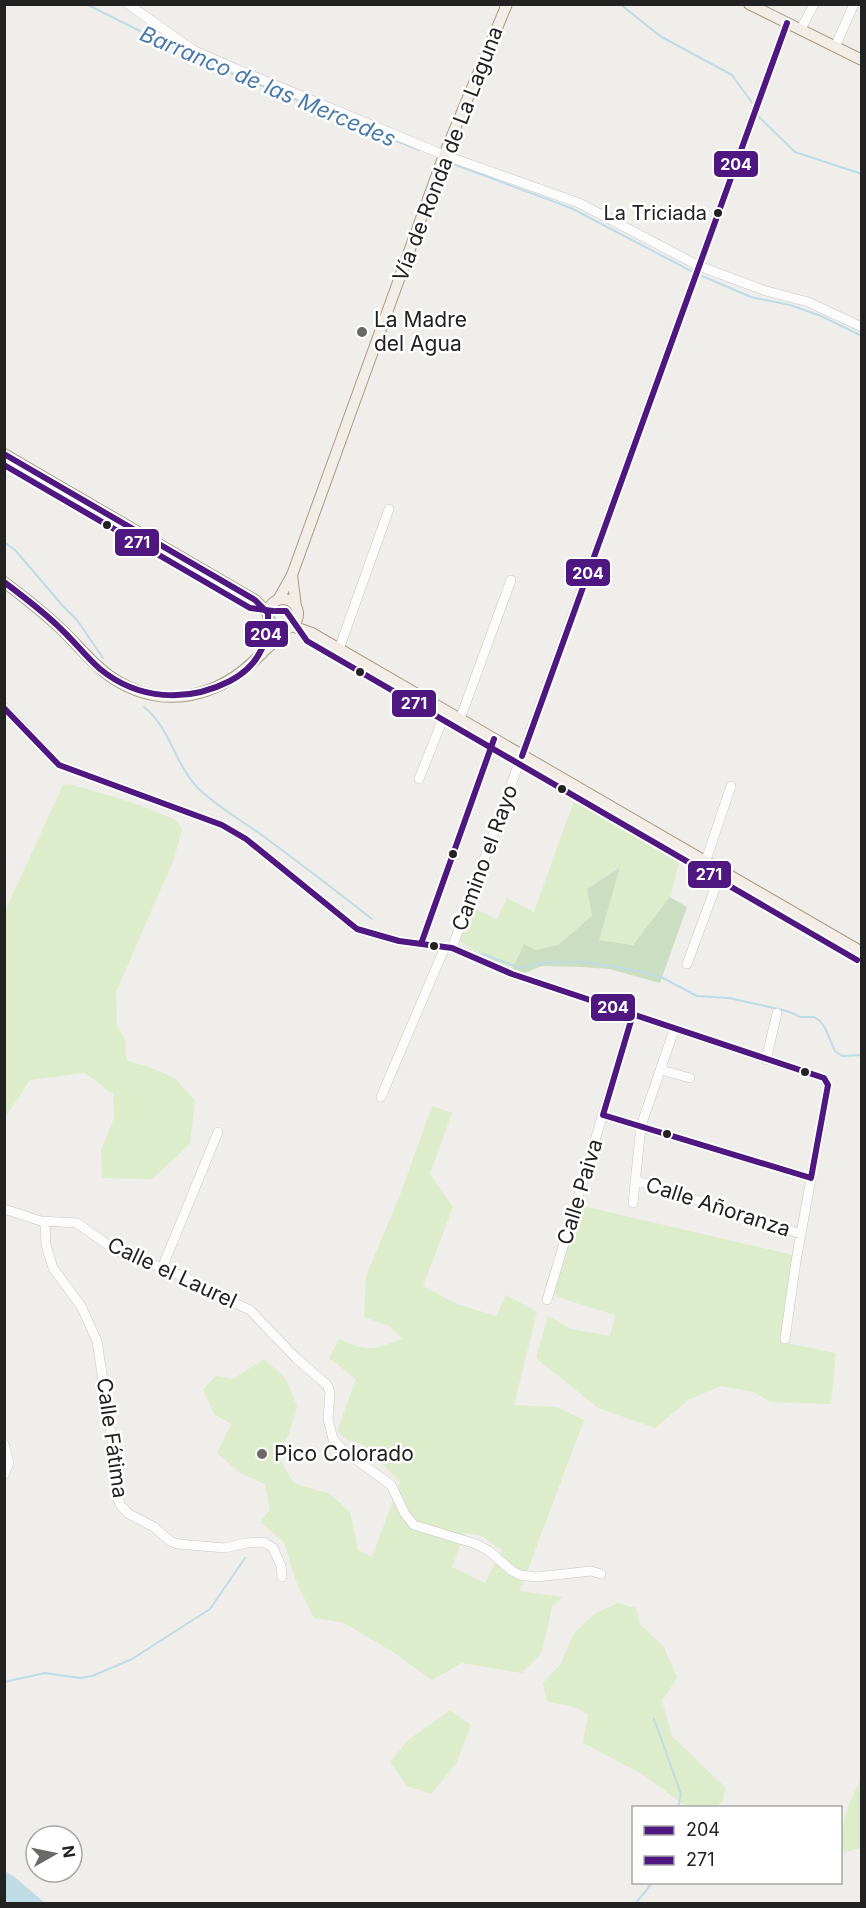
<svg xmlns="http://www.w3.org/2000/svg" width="866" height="1908" viewBox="0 0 866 1908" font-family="Inter,sans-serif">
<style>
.grass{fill:#ddeccb;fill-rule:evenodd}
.forest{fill:#cbdec1}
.water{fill:#bfdbe3}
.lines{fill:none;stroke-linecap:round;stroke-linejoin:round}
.stream{stroke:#bfdbe3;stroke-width:2}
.minor-casing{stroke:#c9c8c7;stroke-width:10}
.major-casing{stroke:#a79c86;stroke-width:12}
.minor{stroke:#fdfcfc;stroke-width:9}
.major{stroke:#f3ede7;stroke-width:10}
.bus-1-casing{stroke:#fff;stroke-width:10}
.bus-2-casing{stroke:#fff;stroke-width:10}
.bus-1{stroke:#4f1780;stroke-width:6}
.bus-2{stroke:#4f1780;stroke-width:6}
.bus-dot{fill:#222;stroke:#fff;stroke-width:2}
.poi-dot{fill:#6a6968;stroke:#fff;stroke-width:2}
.labels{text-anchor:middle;stroke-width:5;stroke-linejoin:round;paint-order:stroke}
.bus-label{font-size:20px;fill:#222;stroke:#fff;text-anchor:end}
.street-label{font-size:21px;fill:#222;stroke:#fff}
.poi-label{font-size:21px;fill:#222;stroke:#fff;text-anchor:start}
.water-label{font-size:22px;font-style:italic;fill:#4a7aab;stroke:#fff}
.line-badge{stroke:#fff;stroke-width:2}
.badge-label{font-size:16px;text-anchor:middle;font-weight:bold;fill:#fff}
</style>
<rect width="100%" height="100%" fill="#f0eeeb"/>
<!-- grass -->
<path class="grass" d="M70 784 131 802 176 820 182 829 174 859 116 992 117 1026 125 1038 127 1061 150 1067 176 1079 195 1101 190 1144 152 1179 102 1178 101 1150 114 1118 113 1094 85 1073 30 1080 5 1118V911L63 785Z
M577 792 682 853 670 897 634 945 598 940 619 867 587 889 592 916 558 945 535 950 511 972 453 937 465 904 497 919 507 898 534 912Z
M432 1106 452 1113 430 1174 453 1207 423 1286 457 1304 496 1316 506 1295 537 1312 514 1405 557 1407 584 1420 520 1591 562 1597 552 1607 542 1652 522 1673 462 1663 432 1680 393 1652 344 1623 314 1618 296 1581 284 1542 260 1522 270 1510 265 1484 240 1473 217 1453 231 1424 214 1414 203 1389 216 1376 233 1379 264 1359 286 1379 297 1406 289 1434 281 1447 280 1458 285 1469 294 1483 330 1494 350 1512 358 1550 372 1557 400 1482 362 1444 347 1440 337 1431 356 1379 329 1358 339 1339C367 1352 372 1350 402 1339L389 1326 364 1317 366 1276 400 1195ZM465 1533 480 1535 502 1550 485 1583 452 1567Z
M574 1204 793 1255 781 1342 836 1353 831 1404 770 1402 754 1392 721 1386 688 1400 655 1428 598 1408 536 1358 548 1316 571 1329 610 1336 615 1315 557 1297 545 1286Z
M618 1603 636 1608 640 1624 664 1647 677 1678 662 1701 672 1736 726 1788 722 1802 714 1807H687L642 1774 583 1743 588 1714 572 1706 547 1702 543 1683 560 1665 574 1633 596 1613Z
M450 1710 471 1725 457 1762 431 1794 407 1786 390 1762 407 1741Z
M861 1780V1848L841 1853C840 1829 848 1800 861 1780Z"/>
<!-- forest -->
<path class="forest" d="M620 867 599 940 633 945 670 897 687 907 660 983 609 969 580 967 542 966 522 974 511 972 524 944 535 950 558 945 592 916 587 889Z"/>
<!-- water -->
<path class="water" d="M5 1871 17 1879 45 1903H5Z"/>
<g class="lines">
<!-- stream -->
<path class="stream" d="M86 4 196 59 419 150
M620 4 660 36 732 75 753 104
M757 115 795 152 862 174
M453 164 571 208 693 272
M702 276 751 297 790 305 821 316 862 336
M4 542 15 550 63 606 77 620 103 658
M144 707C171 728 175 767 200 790 218 807 239 819 259 833 297 861 335 890 372 919
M483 954 520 968 543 963 585 962 634 970 663 978 697 996 729 998 787 1011 801 1017H814L820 1021 825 1028 835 1051 842 1056 862 1055
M4 1682 45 1673 80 1678 92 1676 132 1659 210 1609 245 1558
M654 1719 681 1794 678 1808
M635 1904 653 1882"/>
<!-- minor casing -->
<g class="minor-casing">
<path id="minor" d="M128 4 193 50 234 68 444 155 579 203 699 266 763 290 808 302 862 327
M801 29 814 4
M835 47 854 4
M339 649 389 509
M4 707 59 765 222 825 246 839 357 929 399 941 452 948 471 955 512 974 824 1078 828 1085 796 1261 785 1339
M460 719 511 580
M419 779 446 711
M705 863 731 786
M421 944 494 739
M452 948 787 23
M687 964 721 872
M766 1060 777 1013
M661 1070 690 1078
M381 1097 445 947
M603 1115 811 1178
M635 1180 801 1234
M633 1203 641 1126 674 1030
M4 1209 41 1221 77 1223 115 1250 185 1277 209 1291 250 1310 296 1358 327 1385 330 1392 328 1419 333 1439 343 1450 391 1485 405 1514 414 1525 476 1544 489 1551 512 1571 520 1575 536 1577 591 1571 601 1574
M45 1222 46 1245 53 1268 81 1306 97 1341 114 1454 117 1497 121 1506 129 1514 154 1527 170 1541 178 1544 225 1548 246 1543 264 1542 273 1548 281 1566 282 1577
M162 1268 218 1132
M547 1300 633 1014
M4 1444 9 1463 4 1475"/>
</g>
<!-- major casing -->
<g class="major-casing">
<path id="major" d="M749 4 862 60
M4 454 255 600 268 613
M292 575 296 607
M4 582C24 597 43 612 61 629 78 645 92 664 111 677 163 712 219 698 260 655 269 646 278 640 286 629
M268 614a15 15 0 1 1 30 0a15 15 0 1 1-30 0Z
M278 600 292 575 444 155 507 4
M292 626 312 633 862 952
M262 654 269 620"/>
</g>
<!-- minor -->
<use href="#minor" class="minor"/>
<!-- major -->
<use href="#major" class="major"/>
<!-- bus-1 casing -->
<g class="bus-1-casing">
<path id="bus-1" d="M4 454 255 600 268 613C269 643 257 667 230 681 187 703 138 700 100 669 86 657 75 642 61 629 44 612 24 597 4 582
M4 708 59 765 222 825 246 839 357 929 399 941 452 948 512 974 824 1078 828 1085
M522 756 787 23
M421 944 494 739
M603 1115 811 1178
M603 1115 633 1014
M811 1178 828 1085"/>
</g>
<!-- bus-2 casing -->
<g class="bus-2-casing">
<path id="bus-2" d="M4 465 250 608 273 611
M276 611H286L307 641 857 960"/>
</g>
<!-- bus-1 -->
<use href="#bus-1" class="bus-1"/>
<!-- bus-2 -->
<use href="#bus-2" class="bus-2"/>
</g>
<!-- markers -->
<g class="bus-dot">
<circle cx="718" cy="213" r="5"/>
<circle cx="107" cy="525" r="5"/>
<circle cx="360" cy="672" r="5"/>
<circle cx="562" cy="789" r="5"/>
<circle cx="453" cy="854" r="5"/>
<circle cx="434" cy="946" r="5"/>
<circle cx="805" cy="1072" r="5"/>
<circle cx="667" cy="1134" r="5"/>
</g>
<g class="poi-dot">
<circle cx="362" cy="332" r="6"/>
<circle cx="262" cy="1454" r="6"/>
</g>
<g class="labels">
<!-- bus labels -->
<g class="bus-label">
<text x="707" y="220">La Triciada</text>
</g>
<!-- street labels -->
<g class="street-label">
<text transform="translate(448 154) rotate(-69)" y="7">Vía de Ronda de La Laguna</text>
<text transform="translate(485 858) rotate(-70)" y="7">Camino el Rayo</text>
<text transform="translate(580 1192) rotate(-73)" y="7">Calle Paiva</text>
<text transform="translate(718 1207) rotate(18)" y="7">Calle Añoranza</text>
<text transform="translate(172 1273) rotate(25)" y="7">Calle el Laurel</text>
<text transform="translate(112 1438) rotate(82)" y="7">Calle Fátima</text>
</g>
<!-- poi labels -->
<g class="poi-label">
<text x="374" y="327">La Madre<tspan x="374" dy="24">del Agua</tspan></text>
<text x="274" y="1461">Pico Colorado</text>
</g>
<!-- water labels -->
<g class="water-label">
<text transform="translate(268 86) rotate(23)" y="8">Barranco de las Mercedes</text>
</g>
</g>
<g class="line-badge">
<rect x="713" y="150" width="46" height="28" rx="6" fill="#4f1780"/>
<rect x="114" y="528" width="46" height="29" rx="6" fill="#4f1780"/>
<rect x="565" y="558" width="46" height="29" rx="6" fill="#4f1780"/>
<rect x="244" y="620" width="45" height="28" rx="6" fill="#4f1780"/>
<rect x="391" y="689" width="46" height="29" rx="6" fill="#4f1780"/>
<rect x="687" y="860" width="45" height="29" rx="6" fill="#4f1780"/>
<rect x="590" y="993" width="46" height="29" rx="6" fill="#4f1780"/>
</g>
<g class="badge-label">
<text x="736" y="170">204</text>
<text x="137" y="548">271</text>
<text x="588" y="579">204</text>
<text x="266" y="640">204</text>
<text x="414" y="709">271</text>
<text x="709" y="880">271</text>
<text x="613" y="1013">204</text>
</g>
<!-- border -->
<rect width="866" height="1908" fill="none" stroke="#222222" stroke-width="12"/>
<!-- legend -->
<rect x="632" y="1806" width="210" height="78" fill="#ffffff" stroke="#a7a7a7" stroke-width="1.5"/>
<rect x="644" y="1826" width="30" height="9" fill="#4f1780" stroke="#a7a7a7" stroke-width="1.5"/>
<text x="686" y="1836" font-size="18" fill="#222222">204</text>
<rect x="644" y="1856" width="30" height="9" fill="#4f1780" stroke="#a7a7a7" stroke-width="1.5"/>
<text x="686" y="1866" font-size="18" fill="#222222">271</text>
<!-- north arrow -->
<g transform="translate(54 1854) rotate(81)"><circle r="28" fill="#ffffff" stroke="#a7a7a7" stroke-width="1.5"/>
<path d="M0-4.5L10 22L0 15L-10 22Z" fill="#6a6968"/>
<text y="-9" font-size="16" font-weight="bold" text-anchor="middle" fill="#222222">N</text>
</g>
</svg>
